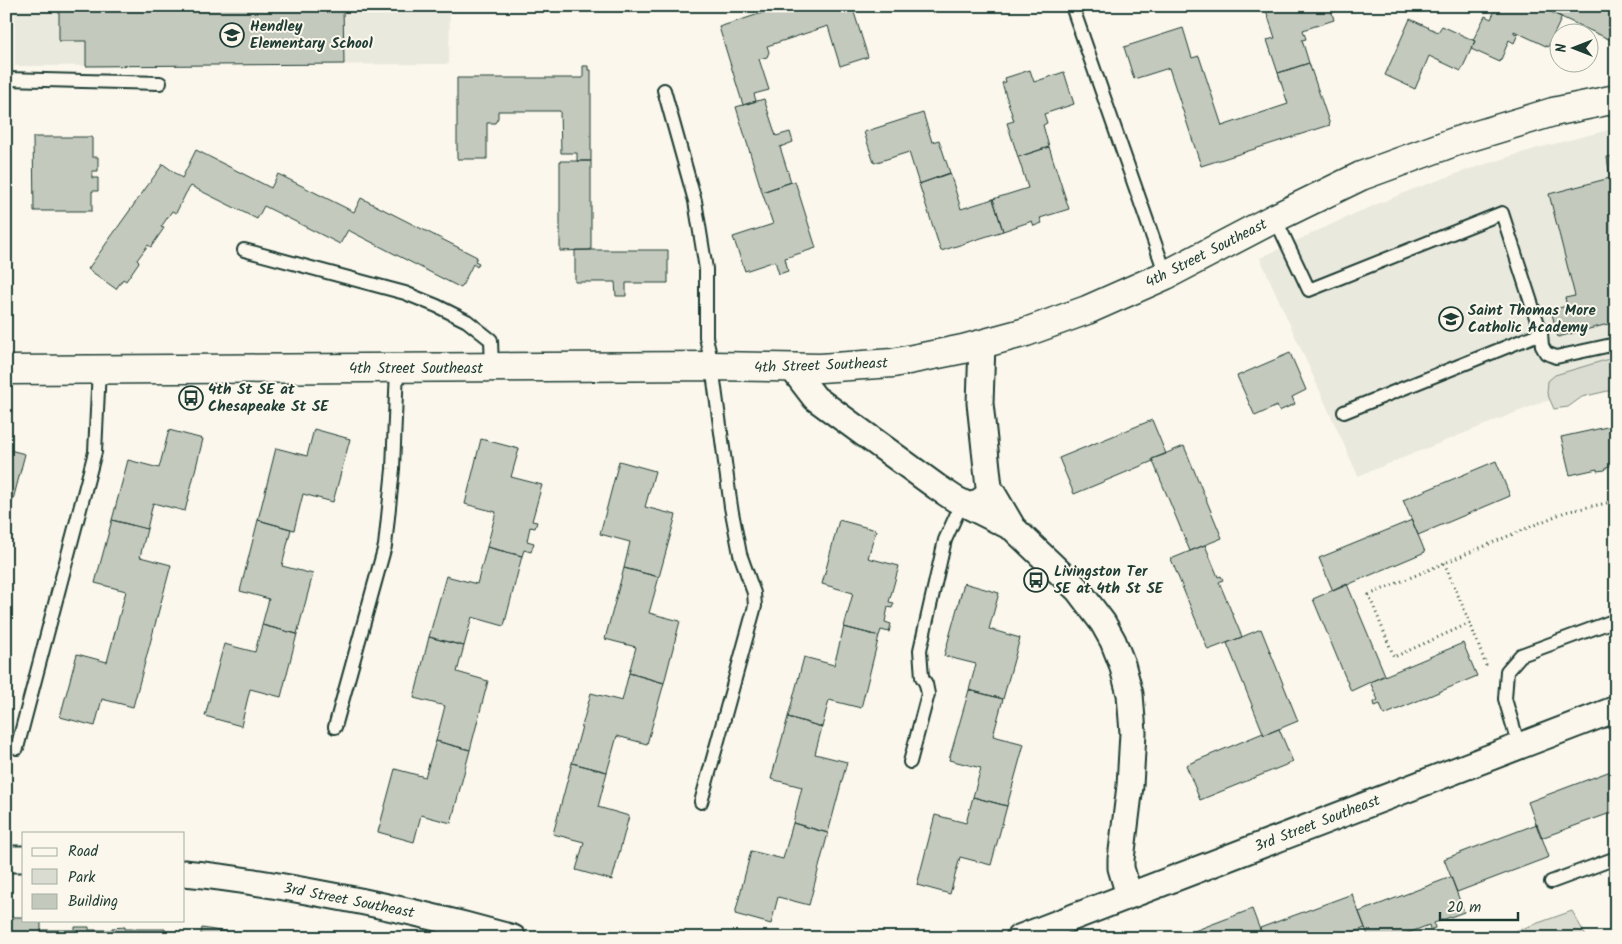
<svg xmlns="http://www.w3.org/2000/svg" width="1622" height="944" viewBox="0 0 1622 944" font-family="Kalam,sans-serif">
<style>
.built{fill:#eae9de}
.green{fill:#dbdcd1;stroke:#7d8c82}
.building{fill:#c4c9be;stroke:#1f3d34}
.lines{fill:none;stroke-linecap:round;stroke-linejoin:round}
.service-casing{stroke:#1f3d34;stroke-width:16}
.minor-casing{stroke:#1f3d34;stroke-width:29}
.tertiary-casing{stroke:#1f3d34;stroke-width:31}
.path{stroke:#1f3d34;stroke-width:3;stroke-dasharray:1 4;stroke-linecap:butt}
.service{stroke:#fbf7ec;stroke-width:12}
.minor{stroke:#fbf7ec;stroke-width:25}
.tertiary{stroke:#fbf7ec;stroke-width:28}
.labels{text-anchor:middle;stroke-width:4;stroke-linejoin:round;paint-order:stroke}
.poi-label{font-size:15px;font-weight:bold;fill:#1f3d34;stroke:#fbf7ec;text-anchor:start}
.street-label{font-size:15px;fill:#1f3d34;stroke:#fbf7ec}
</style>
<rect width="100%" height="100%" fill="#fbf7ec"/>
<filter id="ink" filterUnits="userSpaceOnUse"><feTurbulence type="fractalNoise" baseFrequency=".02" numOctaves="2"/><feDisplacementMap in="SourceGraphic" scale="10" xChannelSelector="R" yChannelSelector="G"/><feConvolveMatrix kernelMatrix="1 2 1 2 8 2 1 2 1" color-interpolation-filters="sRGB"/></filter>
<g filter="url(#ink)">
<!-- built -->
<path class="built" d="M15 6H450L449 64 15 66Z
M1616 128V381L1537 404 1358 476 1260 258 1349 216 1411 190 1470 169 1538 148Z"/>
<!-- green -->
<path class="green" d="M1616 357V389L1582 397 1568 407 1554 409 1547 393 1548 381 1555 375Z
M1572 911 1587 938H1496Z"/>
<!-- building -->
<path class="building" d="M59 6H343L344 64 86 66V41H59Z
M784 6H852L868 57 840 66 828 26 767 46 769 52 767 57 759 59 769 90 754 94 756 101 743 105 719 27Z
M1267 6H1330L1334 20 1303 30 1306 39 1302 40 1309 63 1278 73 1267 40 1275 38 1265 7Z
M1497 6H1538L1562 17 1548 47 1514 31V33L1518 34 1514 43 1509 40 1500 62 1471 49 1475 41 1473 40 1485 16 1491 19Z
M1550 6 1616 7V34L1613 41 1548 11Z
M1410 19 1438 32 1442 26 1475 41 1461 71 1429 56 1415 89 1385 75Z
M1183 28 1192 58 1199 56 1222 126 1288 104 1278 73 1309 63 1330 125 1201 166 1169 68 1134 79 1124 47Z
M583 66H588V70H591V161H577V153H561L560 111H498V118L495 123H487V159H457V78H583Z
M1030 70 1034 82 1064 72 1074 104 1044 114 1047 123 1043 125 1049 147 1018 157 1007 123 1014 121 1002 83 1006 82 1005 78Z
M764 99 776 136 790 132 793 142 780 147 791 182 762 192 736 107Z
M923 113 932 142 939 140 950 173 919 184 909 152 874 163 864 132Z
M33 137H92V157H98V171H92V178H98V191H92V211H34Z
M1049 147 1069 209 1040 218 1042 223 1034 226 1032 221 1003 231 993 199 1028 188 1018 157Z
M196 150 271 188 278 174 354 212 361 198 477 257 475 261 479 263 477 267 473 264 461 288 348 230 340 244 264 206 257 219 191 186 186 193 176 213 172 211 161 227 164 228 151 247 148 245 137 260 139 262 126 281 123 279 116 289 88 269 163 164 182 178Z
M1616 156V200L1610 178 1607 157Z
M560 161H591V250L560 251Z
M950 173 961 209 993 199 1003 231 941 251 919 184Z
M1610 178 1616 200V322L1558 337 1551 310 1567 306 1565 298 1575 296 1549 194Z
M795 181 816 248 785 258 788 271 779 274 775 261 745 271 733 237 773 224 762 192Z
M575 250H668V283H626V296H616L615 282H575Z
M1290 353 1306 390 1292 397 1295 404 1279 411 1277 406 1255 416 1237 376Z
M1152 420 1166 454 1152 459 1153 461 1074 494 1059 458Z
M1616 425V464L1606 467V469L1605 470 1597 471V469L1570 475 1561 437Z
M314 429 350 439 333 502 303 494 294 530 258 520 276 448 307 456Z
M169 430 203 439 185 511 153 503 147 529 112 520 128 460 159 468Z
M481 439 519 449 511 477 542 485 532 521 537 522 535 528 530 527 527 541 534 543 531 552 524 550 522 556 487 547 496 512 465 504Z
M1184 446 1222 538 1190 551 1152 459Z
M6 449 25 454 9 515H6Z
M619 461 655 471 645 507 676 515 659 577 624 568 630 542 600 534Z
M1496 461 1510 496 1418 535 1403 500Z
M112 520 147 529 140 557 171 565 133 707 102 699 95 726 60 717 77 654 107 662 126 591 95 583Z
M258 520 291 529 282 566 313 574 297 634 262 625 269 599 240 591Z
M839 520 876 530 868 558 899 566 889 602 894 603 892 608 888 607 885 622 891 624 889 632 881 630 879 636 844 627 853 593 822 584Z
M1412 520 1425 552 1333 591 1319 558Z
M1205 545 1218 577 1221 576 1223 580 1219 582 1242 637 1208 650 1171 559Z
M487 547 522 556 504 626 472 617 464 646 429 637 446 576 477 584Z
M624 568 659 577 649 613 680 621 664 683 629 673 636 647 605 639Z
M964 583 999 593 989 629 1020 638 1003 699 969 690 976 664 944 656Z
M1347 584 1385 675 1351 691 1313 599Z
M262 625 297 634 281 697 250 689 241 726 205 716 224 644 255 652Z
M844 627 879 636 861 708 829 700 822 727 788 717 804 657 834 665Z
M1261 629 1298 721 1264 735 1227 643Z
M429 637 464 646 457 672 488 681 470 750 436 741 445 706 414 698Z
M1463 643 1477 676 1384 715 1380 704 1375 706 1374 702 1378 700 1370 682Z
M629 673 664 683 647 744 617 736 607 772 572 763 591 693 622 701Z
M969 690 1003 699 993 736 1024 744 1007 806 973 797 981 768 949 760Z
M788 717 822 727 815 754 847 762 828 833 793 823 802 787 771 779Z
M1279 729 1293 762 1200 800 1186 765 1263 733 1264 735Z
M436 741 470 750 451 823 421 815 414 842 378 832 395 769 425 777Z
M572 763 607 772 598 807 629 816 612 880 576 870 584 842 553 834Z
M1616 769V811L1541 838 1528 802Z
M973 797 1007 806 991 865 960 857 950 894 917 885 935 815 966 823Z
M793 823 828 833 809 905 778 897 771 924 735 914 751 851 783 859Z
M1537 824 1549 857 1457 892 1444 859Z
M1451 877 1464 912 1434 923 1435 928 1430 930 1429 925 1395 938H1369L1359 912Z
M1352 894 1365 928 1338 938H1263L1260 928Z
M1252 909 1263 938H1176Z
M6 915H10V917H24V920H41V938H6Z
M75 927H89V930H112V928L125 927V929H165L166 938H41V930H75Z
M202 928 244 935V933L254 935V937L256 938H200Z"/>
<g class="lines">
<!-- service casing -->
<g class="service-casing">
<path id="service" d="M1072 6 1166 275
M6 79 160 83
M664 90 695 201 706 269V337L712 366 731 507 740 554 754 593 755 606 701 802
M1275 218 1309 290 1502 213 1541 333 1344 412
M244 250 405 293 437 306 467 321 491 340 492 368
M1541 333 1542 346 1546 353 1556 357 1616 344
M335 727 385 546 393 469 397 368
M1519 746 1505 699 1507 671 1521 655 1616 620
M17 748 95 452 99 369
M910 762 928 694 926 684 922 677 920 650 945 540 960 507 989 487
M1551 882 1616 858"/>
</g>
<!-- minor casing -->
<g class="minor-casing">
<path id="minor" d="M982 344 980 403 989 487 1013 528
M792 368 815 398 937 487 955 499 1013 528 1078 590 1103 623 1113 641 1122 664 1130 694 1133 733 1130 786 1121 859V868L1129 895
M6 859H24
M184 873C227 877 269 884 312 892 380 904 446 919 513 938
M1019 938 1616 709"/>
</g>
<!-- tertiary casing -->
<g class="tertiary-casing">
<path id="tertiary" d="M6 370 712 366 820 368 893 363 963 349 1026 332 1087 310 1166 275 1275 218 1361 176 1457 141 1553 112 1616 99"/>
</g>
<!-- path -->
<path class="path" d="M1444 563 1470 623 1487 668
M1470 623 1394 657 1369 595 1565 512 1616 501"/>
<!-- service -->
<use href="#service" class="service"/>
<!-- minor -->
<use href="#minor" class="minor"/>
<!-- tertiary -->
<use href="#tertiary" class="tertiary"/>
</g>
</g>
<!-- icons -->
<defs>
<g id="school-ring" transform="scale(1.25)"><circle r="9.5" fill="#fbf7ec" stroke="#1f3d34" stroke-width="1.5"/><path d="M0-5L7-2L0 1L-7-2ZM-4 1L0 2.5L4 1V4Q0 6-4 4Z" fill="#1f3d34"/></g>
<g id="bus-ring" transform="scale(1.25)"><circle r="9.5" fill="#fbf7ec" stroke="#1f3d34" stroke-width="1.5"/><path d="M-5-6H5V4H4V6H2V4H-2V6H-4V4H-5ZM-3.5-4V0h7V-4ZM-3.5 1.2v1.5H-2V1.2ZM2 1.2v1.5H3.5V1.2Z" fill="#1f3d34"/></g>
</defs>
<g fill-rule="evenodd">
<use href="#school-ring" x="232" y="35"/>
<use href="#school-ring" x="1451" y="319"/>
<use href="#bus-ring" x="191" y="398"/>
<use href="#bus-ring" x="1036" y="580"/>
</g>
<g class="labels">
<!-- poi labels -->
<g class="poi-label">
<text x="250" y="31">Hendley<tspan x="250" dy="17">Elementary School</tspan></text>
<text x="1468" y="315">Saint Thomas More<tspan x="1468" dy="17">Catholic Academy</tspan></text>
<text x="208" y="394">4th St SE at<tspan x="208" dy="17">Chesapeake St SE</tspan></text>
<text x="1054" y="576">Livingston Ter<tspan x="1054" dy="17">SE at 4th St SE</tspan></text>
</g>
<!-- street labels -->
<g class="street-label">
<text transform="translate(1206 253) rotate(-27)" y="5">4th Street Southeast</text>
<text transform="translate(821 365) rotate(-2)" y="5">4th Street Southeast</text>
<text x="416" y="373">4th Street Southeast</text>
<text transform="translate(1317 823) rotate(-21)" y="5">3rd Street Southeast</text>
<text transform="translate(349 900) rotate(11)" y="5">3rd Street Southeast</text>
</g>
</g>
<!-- margin -->
<rect width="1622" height="944" fill="none" stroke="#fbf7ec" stroke-width="25"/>
<rect x="12" y="12" width="1597" height="919" fill="none" stroke="#1f3d34" stroke-width="2" filter="url(#ink)"/>
<!-- legend -->
<rect x="22" y="832" width="162" height="90" fill="#fbf7ec" stroke="#a3ada2"/>
<rect x="32" y="848" width="25" height="8" fill="#fbf7ec" stroke="#a3ada2"/>
<text x="68" y="856" font-size="15" fill="#1f3d34">Road</text>
<rect x="32" y="869" width="25" height="15" fill="#dbdcd1" stroke="#a3ada2"/>
<text x="68" y="882" font-size="15" fill="#1f3d34">Park</text>
<rect x="32" y="894" width="25" height="15" fill="#c4c9be" stroke="#a3ada2"/>
<text x="68" y="906" font-size="15" fill="#1f3d34">Building</text>
<!-- north arrow -->
<g transform="translate(1574 48) rotate(270)"><circle r="24" fill="#fbf7ec" stroke="#a3ada2"/>
<path d="M0-4L9 19L0 12L-9 19Z" fill="#1f3d34"/>
<text y="-8" font-size="14" font-weight="bold" text-anchor="middle" fill="#1f3d34">N</text>
</g>
<!-- scale -->
<path d="M1440 912v8h78v-8" fill="none" stroke="#1f3d34" stroke-width="2.5"/>
<text x="1447" y="912" font-size="15" fill="#1f3d34" stroke="#fbf7ec" stroke-width="4" paint-order="stroke">20 m</text>
</svg>
